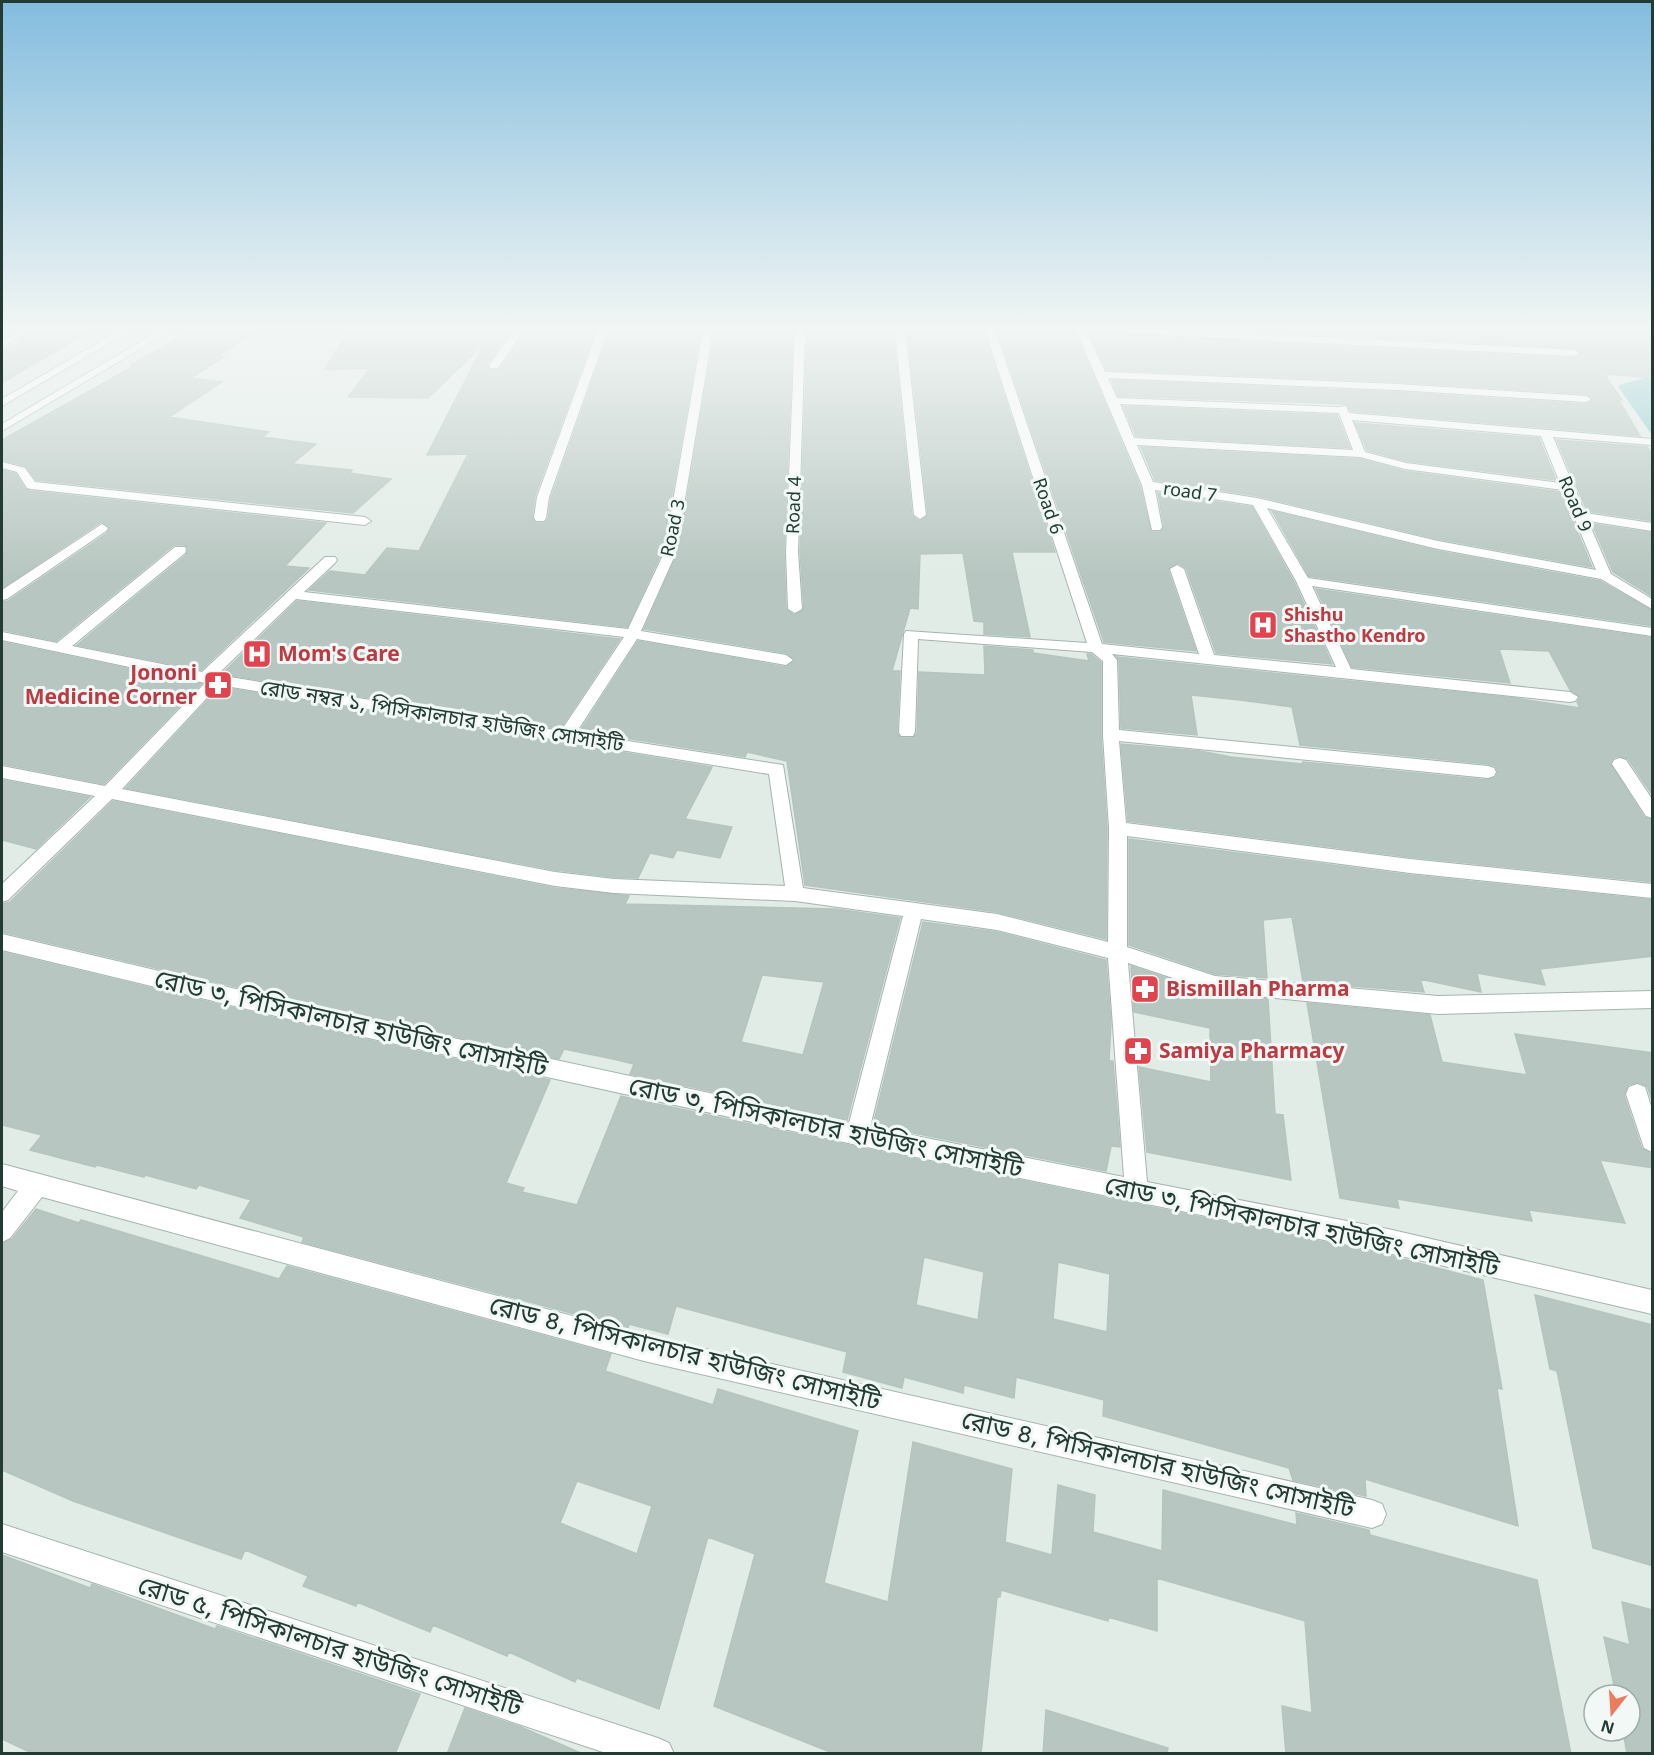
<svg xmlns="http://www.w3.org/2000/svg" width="1654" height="1755" viewBox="0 0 1654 1755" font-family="'Noto Sans','Noto Sans Bengali',sans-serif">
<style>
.water{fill:#8cc7cf}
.building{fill:#b7c6c0;stroke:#b4c5bd;stroke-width:1.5;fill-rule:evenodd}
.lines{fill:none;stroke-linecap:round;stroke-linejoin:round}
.minor-casing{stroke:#a5b4ae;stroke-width:2}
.secondary-casing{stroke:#a0b7ae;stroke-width:2}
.minor{fill:#fff;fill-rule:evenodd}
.secondary{fill:#fff;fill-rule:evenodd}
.labels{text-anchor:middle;stroke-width:6;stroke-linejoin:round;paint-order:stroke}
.far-street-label{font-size:18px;fill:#223c34;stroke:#f2f8f5}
.far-health-label{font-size:18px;font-weight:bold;fill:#be3a42;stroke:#f2f8f5;text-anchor:start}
.health-label{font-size:21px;font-weight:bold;fill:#be3a42;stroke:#f2f8f5;text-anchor:start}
.street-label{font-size:21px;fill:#223c34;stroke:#f2f8f5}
.near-street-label{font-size:26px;fill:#223c34;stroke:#f2f8f5}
</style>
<rect width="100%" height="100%" fill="#e2ece7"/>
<!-- water -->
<path class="water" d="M1652 359V435L1619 388V385L1644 378Z"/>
<!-- building -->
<path class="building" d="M39 330H92L2 383V351Z
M191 330H260L219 355 225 356 191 378 222 382 169 417 269 432 262 437 316 444 292 464 352 470 349 473 391 479 353 513 36 480 26 466 2 460V440L134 366 131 365Z
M348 330H511L487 365 490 370 500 369 526 330H596L535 496 532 518 536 523H544L548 519 551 498 610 330H701L662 552 627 627 309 590 330 571 365 575 387 548 419 551 468 454 427 455 484 344 428 398 348 397 370 368 325 370Z
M715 330H793L784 552 786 609 794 615 804 609 800 552 807 330H893L912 515 919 521 928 515 907 330H983L1055 552H1012L1030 637 984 634V622L974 621 963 553 920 554 918 609 910 608 892 671H900L897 733 901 738H913L917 733 919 672 985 675 984 646 1033 650V653L1089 661 1087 654H1091L1101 662V735L1107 828 1106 939 997 912 805 885 787 761 747 752 745 757 580 731 638 641 786 667 795 660 786 653 644 629 678 553Z
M997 330H1074L1140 486 1151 532H1160L1164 527 1158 493 1252 507 1294 582 1332 664 1216 653 1186 568 1178 563 1168 570 1196 651 1104 642Z
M1303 330 1653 332V378L1604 374 1622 400 1618 399 1640 436 1351 411 1346 404 1118 396 1112 380 1398 392 1586 404 1593 400 1586 394 1398 382 1106 370 1089 331 1121 333 1126 335 1574 358 1581 354 1574 348 1292 333 1291 332H1304Z
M1123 406 1337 415 1350 448 1136 436Z
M1355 423 1539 438 1556 480 1406 461 1367 450Z
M1557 440 1647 447 1653 456V521L1587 511Z
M1141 447 1360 459 1404 471 1561 492 1592 567 1438 539 1258 496 1155 480Z
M2 470 16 474 25 489 30 491 326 523 285 566 309 568 201 670 77 645 186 555 188 549 185 545H174L56 641 2 630V602L8 601 107 533 110 528 101 522 2 588Z
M1272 511 1438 551 1600 581 1653 611V626L1309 576Z
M1592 524 1653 533V597L1613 572Z
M1316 589 1653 638V796L1628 759 1619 756 1613 758 1610 763 1644 817 1653 820V882L1410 857 1128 821 1121 744 1200 751 1231 757 1302 764 1303 762 1488 780 1496 777 1498 771 1495 766 1488 764 1300 745 1292 707 1240 700 1191 695 1197 735 1121 728 1119 660 1117 657 1515 698 1580 708 1577 702 1580 697 1570 690 1549 651 1499 649 1510 683 1352 667Z
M297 601 620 639 560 729 222 674Z
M2 642 201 684 104 784 2 764Z
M220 687 712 767 685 819 732 827 720 858 677 850 673 858 650 853 638 878 614 877 555 870 126 788Z
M2 780 90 797 36 849 2 840Z
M113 801 555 888 629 896 625 904 836 909 900 918 847 1120 630 1074 634 1064 613 1059 564 1049 559 1059 356 1015 2 932V904L10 902ZM762 975 824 982 803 1055 741 1042Z
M1129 839 1410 875 1653 900V956L1540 969 1545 985 1477 973 1481 992 1420 979 1424 992 1303 982 1292 917 1263 920 1267 978 1215 974 1129 945Z
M923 922 997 932 1106 960 1111 1023 1109 1061H1113L1120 1147 1111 1146 1106 1171 873 1125Z
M2 952 355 1037 550 1080 506 1183 524 1188 522 1192 577 1205 621 1096 857 1147 1388 1255 1483 1280 1502 1389 1497 1388 1518 1526 1365 1479 1366 1496 1293 1480 1289 1468 1103 1416 1104 1400 1016 1377 1014 1398 964 1385 963 1393 904 1377 902 1388 843 1372 847 1352 676 1306 668 1334 629 1324 628 1328 302 1242 304 1237 240 1218 251 1200 199 1185 196 1189 145 1175 144 1177 97 1165 95 1167 30 1150 42 1135 2 1125ZM924 1257 984 1272 978 1320 916 1305ZM1058 1262 1110 1274 1107 1332 1053 1319Z
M1131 966 1214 994 1268 999 1275 1114 1283 1115 1291 1180 1147 1152 1139 1067 1211 1082 1210 1028 1134 1012Z
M1307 1003 1430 1015 1442 1062 1527 1075 1515 1034 1653 1053V1103L1647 1086 1638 1082 1628 1085 1624 1095 1642 1149 1653 1154V1168L1600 1160 1625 1223 1529 1210 1532 1221 1397 1199 1399 1208 1340 1198Z
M36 1209 79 1223 81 1220 279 1279 287 1266 611 1354 605 1371 713 1405 718 1389 858 1431 824 1583 888 1602 913 1442 1012 1469 1005 1542 1052 1555 1058 1485 1095 1495 1093 1532 1162 1551 1163 1490 1297 1525 1296 1513 1369 1530 1370 1535 1537 1580 1571 1754H1286L1282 1706 1312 1713 1305 1621 1157 1578V1631L1108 1617V1621L1001 1590 1000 1597H997L981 1754H835L714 1706 755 1554 708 1537 659 1709 577 1678 575 1682 509 1652 507 1656 433 1625 430 1632 357 1602 356 1606 303 1586 308 1576 245 1550 241 1559 73 1501 2 1470V1244L12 1239ZM577 1481 652 1506 637 1554 560 1523Z
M1535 1295 1653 1325V1566L1593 1548 1557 1371 1550 1369Z
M2 1555 90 1588 92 1584 215 1629 217 1626 420 1694 395 1754H34L2 1739Z
M1622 1602 1653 1610V1754H1627L1623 1731H1630V1695H1616L1604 1637 1630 1645Z
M465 1708 521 1727 583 1754H447Z
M1046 1710 1168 1748 1167 1754H1043Z"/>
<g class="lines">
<!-- minor casing -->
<g class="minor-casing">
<path id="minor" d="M21 330H33L2 347V340Z
M514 330H524L498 368H490L489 366Z
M598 330H608L549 497 546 518 544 521H536L534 518 537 497Z
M703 330H713L676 553 641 631 786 655 793 660 786 665 637 639 576 733 783 765 803 888 997 914 1108 942 1109 828 1103 735V661L1092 652 918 639 915 732 913 736H901L899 732 904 634 906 631 1087 643 985 330H995L1102 644 1199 654 1170 569 1177 565 1184 569 1214 655 1336 667 1296 581 1253 505 1155 490 1162 527 1160 530H1152L1142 485 1076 330H1086L1105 372 1398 384 1586 396 1591 399 1586 402 1398 390 1108 378 1117 398 1338 407 1346 406 1349 413 1652 439V445L1553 437 1585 513 1652 523V531L1588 521 1611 574 1652 599V609L1601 579 1438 549 1267 508 1308 578 1652 628V636L1312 586 1351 669 1570 692 1578 697 1575 701 1570 702 1112 654 1117 660 1119 730 1488 766 1494 768 1496 772 1494 776 1488 778 1119 741 1126 823 1410 859 1652 884V898L1410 873 1127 836V947L1215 976 1438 996 1652 991V1008L1438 1014 1215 992 1128 963 1147 1182 1388 1229 1652 1290V1314L1388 1253 857 1145 355 1035 2 950V934L355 1017 849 1123 903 916 795 901 614 893 555 886 112 799 8 900 2 902V884L95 796 2 778V766L105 786 205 683 2 640V632L57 643 175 547H185L186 550 185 553 72 646 202 672 325 557H335L337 560 335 563 304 592 628 629 664 553ZM1120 404 1339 413 1353 450 1134 438ZM1352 420 1541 436 1560 483 1406 463 1365 452ZM1137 445 1360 457 1405 469 1563 490 1596 570 1438 541 1257 498 1153 482ZM296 599 624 637 561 731 217 675ZM219 685 769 774 785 886 614 879 555 872 122 789ZM921 919 997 930 1108 958 1124 1177 870 1127Z
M795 330H805L798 552 802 609 795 613 788 609 786 552Z
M895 330H905L926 515 920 519 914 515Z
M1121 330H1180L1574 350 1579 353 1574 356 1126 333Z
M2 462 25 468 35 482 365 517 371 521 365 525 31 489 27 488 17 472 2 468Z
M102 524 108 528 106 531 7 599 2 600V590Z
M1620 758 1626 760 1652 799V818L1646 816 1612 764 1614 760Z
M1637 1084 1645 1087 1652 1109V1152L1644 1148 1626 1094 1629 1087Z
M2 1164 644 1335 1372 1500 1382 1504 1386 1514 1382 1524 1372 1528 644 1361 42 1197 10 1238 2 1242V1212L18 1191 2 1186Z
M2 1524 658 1738 669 1743 674 1754H609L2 1552Z"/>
</g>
<!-- secondary casing -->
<g class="secondary-casing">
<path id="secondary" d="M120 330H132L2 406V399Z
M160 330H172L2 431V424Z"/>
</g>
<!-- minor -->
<use href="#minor" class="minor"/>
<!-- secondary -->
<use href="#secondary" class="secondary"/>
</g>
<!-- sky -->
<linearGradient id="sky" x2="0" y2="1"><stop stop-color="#83bcde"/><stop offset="0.57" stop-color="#f2f6f4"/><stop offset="1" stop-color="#f2f6f4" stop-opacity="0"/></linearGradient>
<rect width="1654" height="576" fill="url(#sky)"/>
<!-- icons -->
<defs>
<g id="hospital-square" transform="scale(1.5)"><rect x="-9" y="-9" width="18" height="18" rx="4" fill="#e0444e" stroke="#f2f8f5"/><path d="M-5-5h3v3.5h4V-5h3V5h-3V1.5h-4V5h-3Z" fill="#fff"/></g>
<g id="pharmacy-square" transform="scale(1.5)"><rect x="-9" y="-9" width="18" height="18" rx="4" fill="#e0444e" stroke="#f2f8f5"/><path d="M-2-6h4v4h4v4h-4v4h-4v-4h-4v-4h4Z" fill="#fff"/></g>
</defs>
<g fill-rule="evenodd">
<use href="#hospital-square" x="1263" y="625"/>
<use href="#hospital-square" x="257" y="654"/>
<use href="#pharmacy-square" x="218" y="685"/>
<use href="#pharmacy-square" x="1145" y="989"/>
<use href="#pharmacy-square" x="1138" y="1051"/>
</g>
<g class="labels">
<!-- far-street labels -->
<g class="far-street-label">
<text transform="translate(1190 492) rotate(8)" y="6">road 7</text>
<text transform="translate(1575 504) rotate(67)" y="6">Road 9</text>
<text transform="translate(794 505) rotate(-88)" y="6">Road 4</text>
<text transform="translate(1048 506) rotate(71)" y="6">Road 6</text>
<text transform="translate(673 528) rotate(-78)" y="6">Road 3</text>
</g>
<!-- far-health labels -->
<g class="far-health-label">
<text x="1284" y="621">Shishu<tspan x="1284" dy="21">Shastho Kendro</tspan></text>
</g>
<!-- health labels -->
<g class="health-label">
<text x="278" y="661">Mom's Care</text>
<text x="197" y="680" text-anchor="end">Jononi<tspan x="197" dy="24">Medicine Corner</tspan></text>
<text x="1166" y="996">Bismillah Pharma</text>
<text x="1159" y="1058">Samiya Pharmacy</text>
</g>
<!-- street labels -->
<g class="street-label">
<text transform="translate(442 716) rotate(9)" y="7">রোড নম্বর ১, পিসিকালচার হাউজিং সোসাইটি</text>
</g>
<!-- near-street labels -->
<g class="near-street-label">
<text transform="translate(351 1023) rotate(13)" y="9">রোড ৩, পিসিকালচার হাউজিং সোসাইটি</text>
<text transform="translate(826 1127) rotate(12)" y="9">রোড ৩, পিসিকালচার হাউজিং সোসাইটি</text>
<text transform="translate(1302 1226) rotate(12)" y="9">রোড ৩, পিসিকালচার হাউজিং সোসাইটি</text>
<text transform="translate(685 1353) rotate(14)" y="9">রোড ৪, পিসিকালচার হাউজিং সোসাইটি</text>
<text transform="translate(1158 1464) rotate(13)" y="9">রোড ৪, পিসিকালচার হাউজিং সোসাইটি</text>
<text transform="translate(330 1646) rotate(18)" y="9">রোড ৫, পিসিকালচার হাউজিং সোসাইটি</text>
</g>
</g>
<!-- border -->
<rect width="1654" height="1755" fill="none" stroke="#223c34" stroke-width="6"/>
<!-- north arrow -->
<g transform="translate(1612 1713) rotate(197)"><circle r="28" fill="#f2f8f5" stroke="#9fada8" stroke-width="1.5"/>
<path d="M0-4.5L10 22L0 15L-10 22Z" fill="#ed7c5e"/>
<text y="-9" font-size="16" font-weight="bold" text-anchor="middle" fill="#223c34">N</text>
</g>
</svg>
